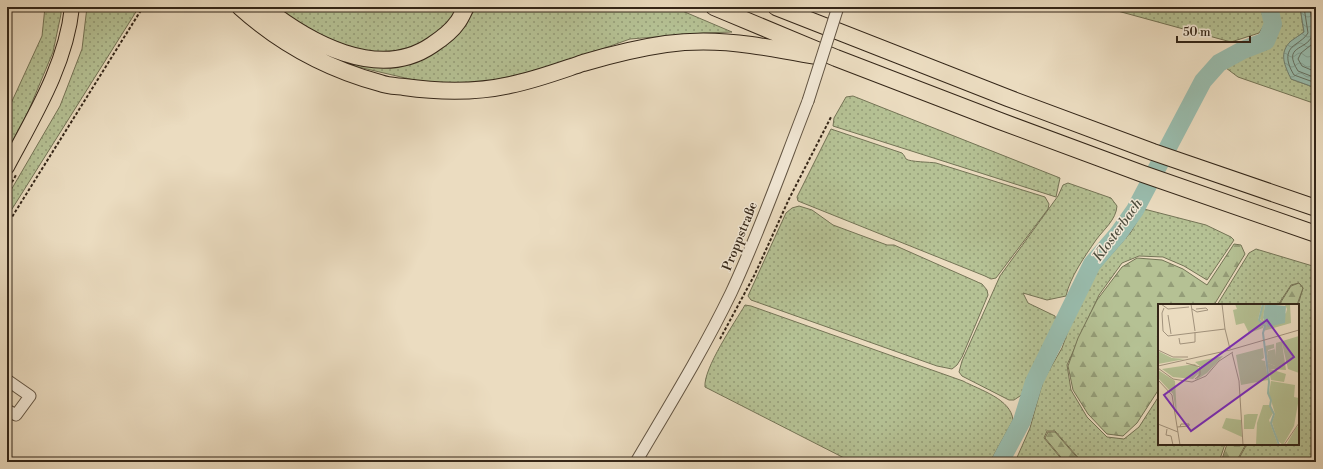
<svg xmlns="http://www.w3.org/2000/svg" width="1323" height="469" viewBox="0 0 1323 469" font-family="'Libre Bodoni',serif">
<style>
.grass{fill:url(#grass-dots);stroke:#747456}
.forest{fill:url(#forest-firs);stroke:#747456}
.water{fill:url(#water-waves);stroke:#718071}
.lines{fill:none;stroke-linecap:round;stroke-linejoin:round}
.shore{stroke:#667162;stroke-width:1}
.river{stroke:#99bcad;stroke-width:18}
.minor-casing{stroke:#625442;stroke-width:13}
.major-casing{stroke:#342618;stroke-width:16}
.highway-casing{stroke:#342618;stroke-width:18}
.path{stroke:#342618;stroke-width:2;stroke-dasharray:3 2;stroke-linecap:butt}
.minor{stroke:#f2e8d6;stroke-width:11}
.major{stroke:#ebdcc0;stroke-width:14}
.highway{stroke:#ebdcc0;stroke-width:16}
.minor-bridge-casing{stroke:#625442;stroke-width:13;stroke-linecap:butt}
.minor-bridge{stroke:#f2e8d6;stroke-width:11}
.labels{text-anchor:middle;stroke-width:3;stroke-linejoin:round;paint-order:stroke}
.street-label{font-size:13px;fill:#342618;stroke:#f2e8d6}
.water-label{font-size:14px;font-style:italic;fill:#4d4c3d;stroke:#f2e8d6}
.inset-river{fill:none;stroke:#99bcad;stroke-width:2}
.inset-road{fill:none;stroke:#a2937d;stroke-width:1}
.view{fill:#7b2cbf;fill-opacity:0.15;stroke:#7b2cbf;stroke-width:2}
.inset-edge{fill:none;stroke:#342618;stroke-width:2}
</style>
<defs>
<pattern id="grass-dots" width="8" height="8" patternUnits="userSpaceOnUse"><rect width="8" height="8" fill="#b5c194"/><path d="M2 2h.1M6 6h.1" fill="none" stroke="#949d78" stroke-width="1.8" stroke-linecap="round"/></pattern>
<pattern id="forest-firs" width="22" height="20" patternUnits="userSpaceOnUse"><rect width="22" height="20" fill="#b5c194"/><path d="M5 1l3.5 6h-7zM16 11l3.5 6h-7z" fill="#949d78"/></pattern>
<pattern id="water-waves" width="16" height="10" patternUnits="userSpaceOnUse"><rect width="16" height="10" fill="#99bcad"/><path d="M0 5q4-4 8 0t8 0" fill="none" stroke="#84a194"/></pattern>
</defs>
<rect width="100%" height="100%" fill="#ebdcc0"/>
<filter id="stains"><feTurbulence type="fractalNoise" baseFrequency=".005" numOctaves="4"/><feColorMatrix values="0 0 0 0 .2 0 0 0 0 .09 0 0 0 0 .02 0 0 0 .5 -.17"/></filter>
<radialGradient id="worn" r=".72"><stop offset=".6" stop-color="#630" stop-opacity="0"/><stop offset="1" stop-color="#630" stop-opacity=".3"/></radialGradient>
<!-- grass -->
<path class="grass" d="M45 7H61V14L53 52 28 112 7 151V112L42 36Z
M87 7H139L7 217V197L60 106 82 49Z
M274 7H457L450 24 426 42 386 54 341 46 298 23Z
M471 7H673L732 32 704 33 630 39 554 66 491 81 431 84 354 66 356 60 412 61 434 53 459 31Z
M1103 7H1263L1266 22 1259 33 1231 42Z
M1278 7H1300L1304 32 1291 42V79L1316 88V104L1238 77 1222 65 1272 39 1277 27Z
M853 96 1060 178 1056 197 833 126 834 118 846 97Z
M831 129 902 153C904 155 905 157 906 159 910 162 930 162 936 163L1045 197 1049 204 1048 209 996 278 991 279 985 276 798 201 797 197Z
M1068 183 1111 198 1117 206C1116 220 1104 229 1096 240 1085 256 1070 277 1066 296L1047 300 1023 293 1028 303 1055 316 1057 328 1023 394 1014 400H1009L962 376 959 372 962 361 1000 276 1058 196 1063 185Z
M799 206 812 210 833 225 887 245H894L982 284 987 290 988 295 962 357 957 365 952 369 937 366 751 300 748 296 786 213 792 208Z
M1144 209 1206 225 1231 237 1234 240 1207 280 1184 266 1163 257 1139 256 1122 263 1099 295 1067 365 1071 390 1087 417 1107 437 1124 439 1139 427 1159 396V444H1225L1219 462H1082L1055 431H1047L1044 438 1064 462H1015L1030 428 1043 381 1062 348 1072 320 1097 271 1131 232Z
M1256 249 1316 267V462H1237L1247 444H1298V305L1303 288 1299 283 1291 285 1278 305H1217L1249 253Z
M745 305 751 306 963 381C980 390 1011 399 1013 420L990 462H852L705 387C703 369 735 322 745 305Z"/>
<!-- forest -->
<path class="forest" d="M1234 244 1241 245 1245 254 1214 305H1159V389L1137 423 1123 436 1107 434 1088 414 1073 390 1068 366 1078 338 1097 300 1122 267 1137 258 1162 260 1183 269 1207 285Z
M1299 283 1303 288 1297 305H1279L1291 286Z
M1048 432H1055L1081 462H1065L1045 438Z
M1227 444H1246L1236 462H1221Z"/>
<!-- water -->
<path class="water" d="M1300 7H1316V88L1291 79C1285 66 1278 53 1291 41 1295 38 1300 35 1304 32Z"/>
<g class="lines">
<!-- shore -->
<path class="shore" d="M1304 7 1308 33C1305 38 1300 41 1296 44 1283 52 1288 65 1294 75L1316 83
M1309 7C1311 14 1315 30 1312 36 1306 51 1282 45 1298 71L1316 78
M1316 41 1301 53 1298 59 1302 66 1316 72"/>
<!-- river -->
<path class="river" d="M1000 462 1022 421 1034 382 1092 264 1118 234 1135 210 1203 81 1219 63 1243 50 1266 41 1273 24 1269 7"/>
<!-- minor casing -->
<g class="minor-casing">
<path id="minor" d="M7 380 30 396 16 415 7 410
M636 462C669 406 703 351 731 293 760 231 783 165 808 101"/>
</g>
<!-- major casing -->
<g class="major-casing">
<path id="major" d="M7 167C34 116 66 65 72 7"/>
</g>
<!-- highway casing -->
<g class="highway-casing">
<path id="highway" d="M240 7C280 43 328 69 380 83 388 86 396 86 404 87 440 92 474 93 510 85 535 80 559 71 583 63 610 55 638 48 666 44 694 40 723 41 751 45 773 48 795 53 817 56
M264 7C308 42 378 82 432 45 441 39 451 32 457 23 461 18 463 12 466 7
M714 7 836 58 1000 121 1143 174 1316 234
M776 7 1008 98 1153 152 1316 208"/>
</g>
<!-- path -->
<path class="path" d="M7 191 16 175
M7 225 143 7
M720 339 755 274 789 199 831 117"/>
<!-- minor -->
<use href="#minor" class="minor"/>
<!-- major -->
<use href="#major" class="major"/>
<!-- highway -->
<use href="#highway" class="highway"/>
<!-- minor-bridge casing -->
<g class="minor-bridge-casing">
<path id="minor-bridge" d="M808 101 838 7"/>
</g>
<!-- minor-bridge -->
<use href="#minor-bridge" class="minor-bridge"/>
</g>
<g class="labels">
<!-- street labels -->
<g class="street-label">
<text transform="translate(739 236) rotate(-68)" y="5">Proppstraße</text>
</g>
<!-- water labels -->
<g class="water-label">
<text transform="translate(1117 230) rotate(-54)" y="5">Klosterbach</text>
</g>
</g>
<!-- overview -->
<g transform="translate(1158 304)">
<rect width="141" height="141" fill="#ebdcc0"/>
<path d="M77 0H104L100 16 106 21 105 24 91 29 86 19 78 21 75 6 79 5ZM105 0H107L105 15 109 21 128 9 129 5 127 1 112 0H132L133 19 105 27 107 21 102 15ZM141 32V69L130 65 124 39 128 66 112 65 128 70 126 78 113 76 107 50V42L116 40V44L110 46 109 52 110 59 117 62 118 39ZM105 44 106 54 103 56 107 57 110 76 83 81 78 51ZM0 47 14 54 27 55 0 60ZM65 52 49 69 38 76 43 63 37 58ZM37 60 43 67 35 75 15 73 4 65ZM0 66 17 77 19 113 15 90 0 74ZM113 77 137 81 136 93 141 94 136 122 125 141 120 137 114 118 117 110 111 89ZM105 101H111L115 109 111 116 120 141H98L99 119ZM90 110H100L96 125H86V111ZM68 114 83 116 84 133 64 124ZM141 121V141H128L138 124Z" fill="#b5c194"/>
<path d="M116 40 119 59 117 62 110 59 109 52 110 47 117 45Z" fill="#b5c194"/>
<path d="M107 0 128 2 127 19 110 23 105 14Z" fill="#99bcad"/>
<path class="inset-river" d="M105 0 101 16 107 22 105 29 111 78 110 89 113 96 112 102 116 110 113 119 121 141"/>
<path class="inset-road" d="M3 0 10 5 31 3M33 0 37 27M64 0 67 25 72 45M6 4 4 9 5 27 10 32 67 25M34 5 39 8 50 6 48 4 38 5M10 11 13 30M21 34 22 40 37 38V28M0 46 15 53H30M74 49 81 77 85 141M28 59 42 63V71L37 75M0 62 72 46 141 26M0 64 15 75 34 78 48 72 61 57 75 48M0 76 14 91 22 141M0 120 20 128M19 123 31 122V120H23L22 123M9 125 8 131 13 132 15 141M126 141 141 119"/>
<path class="view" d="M109 16 136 53 33 127 6 91Z"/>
<rect width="141" height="141" class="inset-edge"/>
</g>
<!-- margin -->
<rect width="1323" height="469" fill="none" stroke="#ebdcc0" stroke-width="24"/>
<rect x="8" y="8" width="1307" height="453" fill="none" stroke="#342618" stroke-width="2"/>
<rect x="12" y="12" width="1299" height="445" fill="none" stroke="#342618"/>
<!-- scale -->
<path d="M1177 36v6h73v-6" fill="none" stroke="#342618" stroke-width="2"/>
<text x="1183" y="36" font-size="12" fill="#342618" stroke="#f2e8d6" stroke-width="3" paint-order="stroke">50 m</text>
<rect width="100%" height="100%" filter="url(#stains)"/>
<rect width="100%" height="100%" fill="url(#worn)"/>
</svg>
